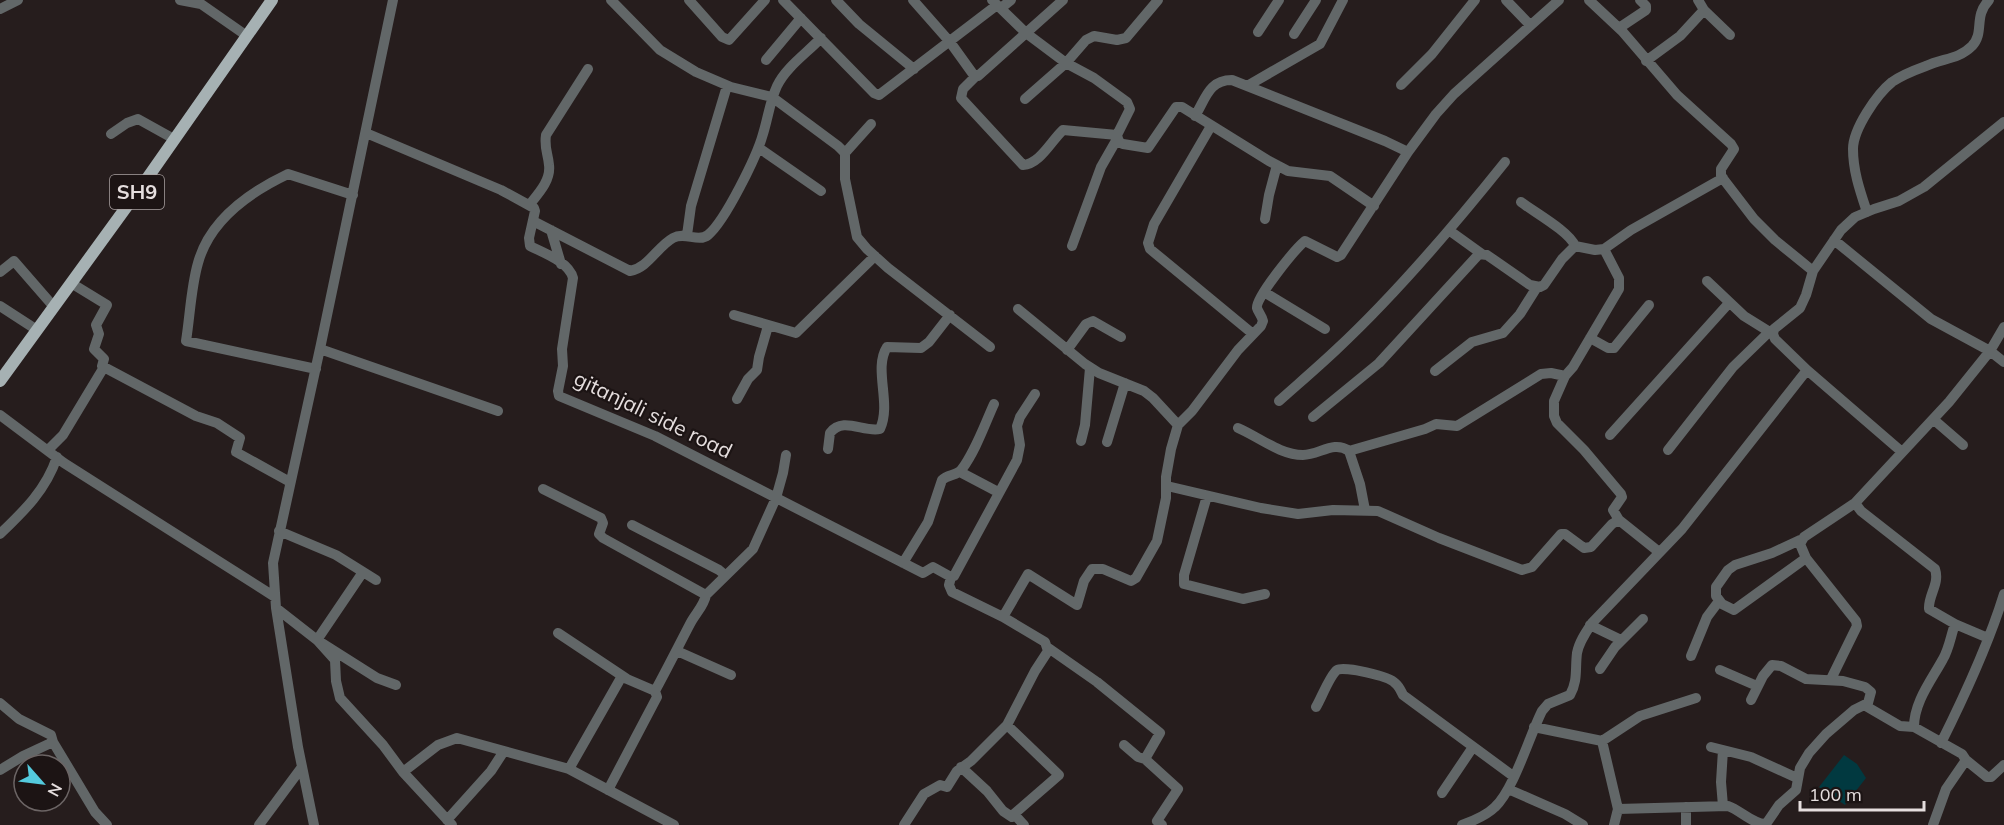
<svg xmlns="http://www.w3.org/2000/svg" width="2004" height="825" viewBox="0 0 2004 825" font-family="Mulish,sans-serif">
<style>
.water{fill:#013940}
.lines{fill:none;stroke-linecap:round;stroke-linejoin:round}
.minor{stroke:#626768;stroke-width:10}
.major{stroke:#a6b1b3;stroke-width:12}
.labels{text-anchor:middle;stroke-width:4.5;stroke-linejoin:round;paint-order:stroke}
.shield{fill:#1c1414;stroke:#a9a1a1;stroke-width:1.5}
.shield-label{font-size:20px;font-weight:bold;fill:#e5dede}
.street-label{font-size:21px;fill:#e5dede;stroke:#1c1414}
</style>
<rect width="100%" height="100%" fill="#261d1d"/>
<!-- water -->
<path class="water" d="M1844 755 1857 764 1866 778 1845 805 1819 787Z"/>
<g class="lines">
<!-- minor -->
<path class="minor" d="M180 0 201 4 247 36
M611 0 660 50 696 72 731 87 772 97 838 146 845 153V179L857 237 867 249 888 268 990 347
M689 0 722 37 729 40 765 0
M783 0 874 93 879 95 997 5
M836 0 859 24 914 69
M913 0 950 42 973 74 978 76 1063 0
M992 0 1026 33 1066 63 1094 78 1127 102 1130 109 1117 135 1119 142 1123 144 1148 148 1176 107H1182L1269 161 1288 171 1330 176 1374 206
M1506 0 1530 25
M1589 0 1622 31 1677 95 1731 144 1734 149 1721 169V176L1754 219 1775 240 1813 271 1841 230 1855 217 1874 209 1899 201 1924 187 2004 122
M1698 0 1704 10 1730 35
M1001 8 1011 0
M0 9 18 0
M1619 28 1646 10V6L1640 0
M1258 32 1279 0
M1294 34 1316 0
M766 60 801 18
M1646 61 1680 36 1704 10
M976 76 963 89 961 98 1023 165C1040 164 1051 141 1063 130L1117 135
M1401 85 1432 54 1475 0
M1247 86 1320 44 1343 0
M1025 99 1066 63 1086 40 1094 36 1117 40 1126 38 1158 0
M1195 116C1206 98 1209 80 1232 80L1385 141 1408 152
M1211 126 1154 224 1148 243 1150 249 1253 334
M366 133 501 190 534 208 535 211 529 238 530 246C544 253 569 262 573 278L562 349 563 366 558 391 559 396 655 436 923 573 933 567 951 577 949 585 952 592 1003 617
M111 134 127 123 138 119 174 139
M759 148 821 191
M845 153 871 124
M1521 202C1534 212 1570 232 1575 246
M530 204C539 193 551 180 549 165 548 153 544 148 546 135L588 69
M1867 212C1860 191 1853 171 1853 149 1853 129 1877 94 1892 82 1902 75 1915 70 1926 66 1942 58 1958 60 1972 46 1985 32 1973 17 1989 0
M1265 219 1269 195 1277 165
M533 221 630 271C648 268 657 247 673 238 685 231 698 243 708 235 725 221 757 156 763 134 768 118 770 101 777 86 786 67 807 53 821 38
M551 230 561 264
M1450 231 1482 254
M687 235 691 206 727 86
M1834 240 1931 319 1990 351 1949 402 1855 503 1861 511 1935 569C1940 584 1928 595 1929 609L1955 624C1951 635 1949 649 1943 659 1931 681 1914 702 1914 727L1962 754 1966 760 1946 789 1933 825
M1072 246 1101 167 1117 139
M1604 249 1619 278V289L1573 367 1565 376 1554 401V416L1557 423 1584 450 1621 494 1622 497 1613 510 1619 520
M0 272 14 261 54 307
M1707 281 1744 316 1773 334
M71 283 107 305 96 325 99 334 94 349 104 359 102 366 196 416 217 423 240 438 236 452 290 482
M1264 292 1325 329
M0 306 37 330
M1018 309 1085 364 1099 373 1144 391 1153 398 1178 425
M734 315 796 333 875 256
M2004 327 1990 351 2004 362
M1590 338 1608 348H1614L1649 305
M320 349 498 411
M1067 350 1086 324 1093 321 1121 337
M316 369 186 341C190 316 191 287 198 263 210 219 250 192 288 174L353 195
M1807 370 1902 452
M1435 371 1472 342 1503 333 1520 314 1537 287
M737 399 748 379 757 370 759 357 768 326
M1279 401C1298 384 1318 367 1337 349 1398 292 1453 227 1505 162
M0 415 64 463 275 597
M1313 417 1379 363 1479 254 1487 255 1530 285 1540 287 1544 285 1562 259 1575 246 1595 250 1604 249 1631 230 1723 178
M1933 419 1963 445
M1238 428C1259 437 1280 455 1303 455 1319 455 1334 440 1349 451L1360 484 1365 510
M1610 435 1729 303
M1081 441 1085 425 1090 368
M1107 442 1125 383
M828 449 830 433C843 416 864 433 880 429 892 403 873 369 887 347L921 348 929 342 950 315
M48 450 63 435 104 367
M1668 450 1733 367 1769 332
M1349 451 1425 429 1436 424 1457 426 1541 374 1551 373 1565 376
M960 472 998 492
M1167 486 1261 508 1298 514 1333 510 1378 511 1439 538 1522 570 1532 567 1561 534H1565L1584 548 1591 547 1612 524 1619 520 1659 552
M543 489 601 518 603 523 599 534 603 538 706 595
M1207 496 1184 575V584L1243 599 1265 594
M632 525 719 570 725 575
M279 531 336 555 376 580
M0 534C24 511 46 490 57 457
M1800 540 1772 553 1735 565 1728 570 1716 587V596L1722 604 1734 610 1806 558
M903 563 928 522 942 480C948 474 957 476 962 469 976 450 984 426 994 404
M363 572 317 640 377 678 396 685
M951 577 954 576 1017 460 1020 445 1017 426 1020 417 1035 394
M276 608 317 640 335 660 336 681 340 698 383 745 403 772 452 825
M1955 624 1988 638
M1590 625 1621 640
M558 633 627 679 655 691C667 669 678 647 690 624 695 614 704 606 706 595L753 549 776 498 783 473 786 455
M1047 647 1097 682 1160 733 1145 759 1178 789 1157 821 1162 825
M677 651 731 675
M1691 656 1707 617 1719 601
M1600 669 1615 647 1643 619
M1720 670 1757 686
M1831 679 1857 626 1856 621 1806 558 1800 544 1804 537 1855 503
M0 703 19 719 51 735 53 742 95 812 107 825
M1864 705 1900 726 1914 727
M1316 707C1321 699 1330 675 1337 670 1344 666 1389 676 1395 683 1399 686 1401 691 1403 695L1513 776
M1007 725 1059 775 1014 814 1024 825
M1534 727 1602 741 1640 716 1696 698
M1602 741 1618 809 1614 825
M1941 743C1965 695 1988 646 2004 594
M1124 745 1138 757 1145 759
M1711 747 1751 757 1797 778
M1966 760 1987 777H1991L2004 765
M961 767 987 791 1003 811 1012 817 1014 814
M569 769 622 676
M0 770 23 756 53 742
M403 772 438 745 457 738 569 769 674 825
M1508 789 1565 814 1583 825
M608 790 657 697 655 691
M1442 793 1473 747
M1723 806 1721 782 1723 750
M1618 809 1728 806C1740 810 1754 825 1766 824L1779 805 1796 790 1800 768 1809 753 1826 734 1854 710 1868 703 1871 692 1865 687 1843 681 1806 679 1781 666 1772 665 1763 676 1751 700
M447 820 491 771 504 751
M259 825 302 767
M314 825 298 747 276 608 273 563 321 344 393 0
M904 825 924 794 940 785 947 787 957 771 971 761 1007 725 1035 671 1048 651 1045 642 1003 617 1028 574 1077 605 1084 581 1092 569H1103L1131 581 1136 578 1157 541 1166 498V477L1171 449 1178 425 1192 411 1238 350 1261 326 1263 321C1262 316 1258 312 1257 308 1255 298 1296 248 1305 241L1337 257 1341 255 1408 152 1436 114 1454 94 1559 0
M1462 825C1473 821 1486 816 1495 807 1514 789 1529 737 1542 711L1548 704 1570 695C1578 681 1575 669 1577 653 1579 642 1586 632 1592 623L1682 529 1807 370 1775 339 1773 334 1774 329 1800 308 1806 295 1813 271
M1686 825V807"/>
<!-- major -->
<path class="major" d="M0 381 146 180 272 0"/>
</g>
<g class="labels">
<!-- shield labels -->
<rect class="shield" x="110" y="175" width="54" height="34" rx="4.5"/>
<g class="shield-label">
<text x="137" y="199">SH9</text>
</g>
<!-- street labels -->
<g class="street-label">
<text transform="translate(653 415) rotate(26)" y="7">gitanjali side road</text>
</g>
</g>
<!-- north arrow -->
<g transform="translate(42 783) rotate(118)"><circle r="28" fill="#1c1414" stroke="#6c6565" stroke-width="1.5"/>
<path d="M0-4.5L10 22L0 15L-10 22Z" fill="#54cadd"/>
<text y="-9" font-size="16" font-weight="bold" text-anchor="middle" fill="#e5dede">N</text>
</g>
<!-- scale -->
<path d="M1800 801v9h124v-9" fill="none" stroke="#e5dede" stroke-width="3"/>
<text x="1809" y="801" font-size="18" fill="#e5dede" stroke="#1c1414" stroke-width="4.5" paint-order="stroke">100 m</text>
</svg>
